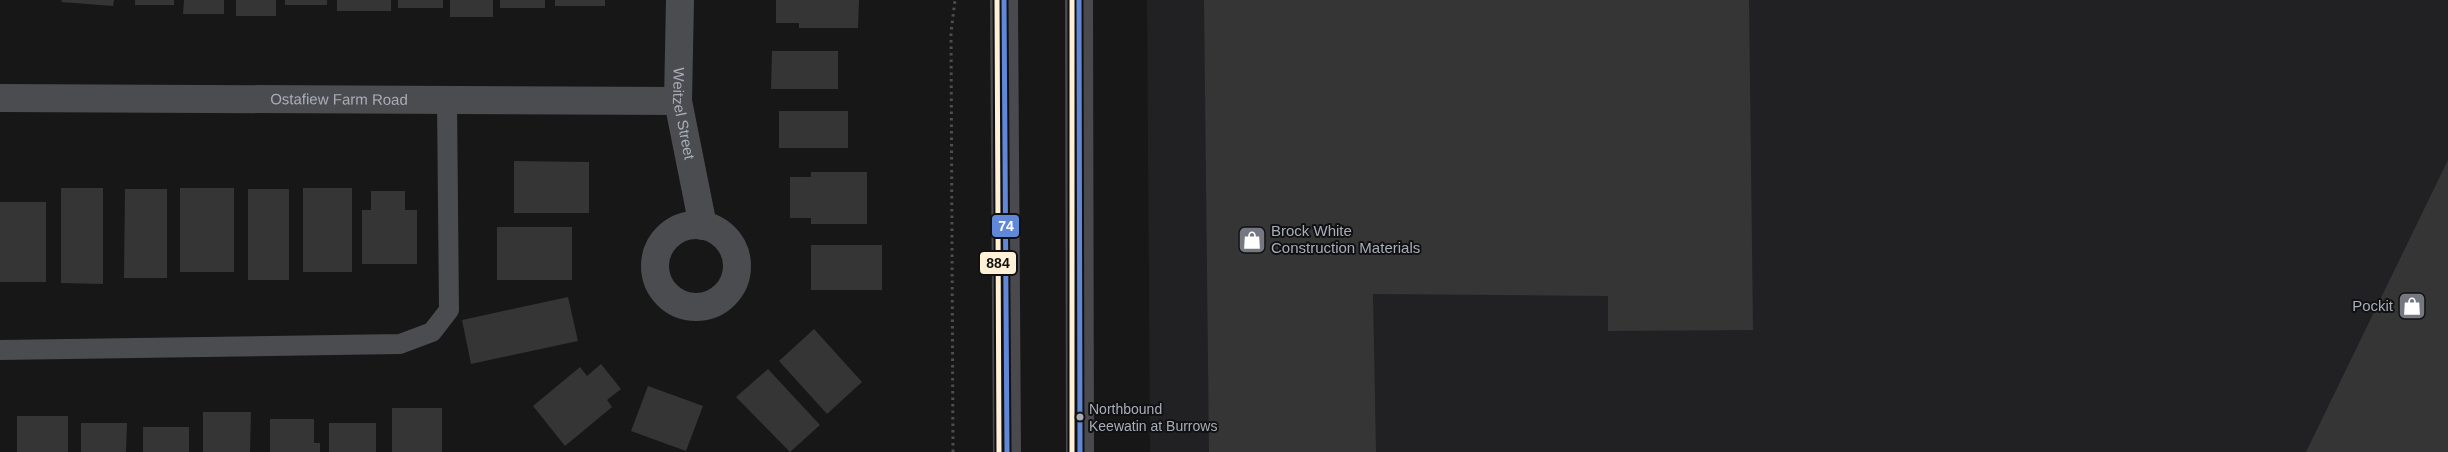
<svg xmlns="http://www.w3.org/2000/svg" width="2448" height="452" viewBox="0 0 2448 452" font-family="Arial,sans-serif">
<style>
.built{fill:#212123}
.building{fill:#353536}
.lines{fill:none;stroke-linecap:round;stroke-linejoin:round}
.path{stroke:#4d4e52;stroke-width:3;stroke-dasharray:2.5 4;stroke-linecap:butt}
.lane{stroke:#4b4c50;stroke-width:20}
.street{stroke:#4b4c50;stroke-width:28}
.secondary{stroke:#4a4a4e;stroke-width:28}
.bus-1-casing{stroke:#111113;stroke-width:9}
.bus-2-casing{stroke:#111113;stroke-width:9}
.bus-1{stroke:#6188d8;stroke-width:5}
.bus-2{stroke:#fff0d8;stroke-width:5}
.bus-dot{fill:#a8adb8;stroke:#111113;stroke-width:2}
.labels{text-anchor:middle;stroke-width:4;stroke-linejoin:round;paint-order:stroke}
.bus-label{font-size:14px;fill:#a8adb8;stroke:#111113;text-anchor:start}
.street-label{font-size:15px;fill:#a8adb8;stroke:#111113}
.poi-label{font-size:15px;fill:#a8adb8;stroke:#111113;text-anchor:start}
.line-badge{stroke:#111113;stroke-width:2}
.badge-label{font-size:14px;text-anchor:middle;font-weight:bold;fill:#fff}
.pale-badge-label{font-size:14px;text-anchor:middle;font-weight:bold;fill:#111}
</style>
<rect width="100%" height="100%" fill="#171717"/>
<!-- built -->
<path class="built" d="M1147 0H2448V452H1150Z"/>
<!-- building -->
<path class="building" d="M62 0H114L113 6 61 2Z
M135 0H174V5H135Z
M184 0H224V14H183Z
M236 0H276V16H236Z
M285 0H327V5H285Z
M337 0H391V11H337Z
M398 0H443V8H398Z
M450 0H493V17H450Z
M500 0H545V8H500Z
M555 0H605V6H555Z
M776 0H859L858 28H799V23H776Z
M1204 0H1749L1753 330 1608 331V296L1373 294 1376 452H1209Z
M772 51H838V89H771Z
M779 111H848V148H779Z
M2448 160V452H2306Z
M514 161 589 162V213H514Z
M811 172H867V224H811V218H790V177H811Z
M61 188H103V284L61 283Z
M180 188H234V272H180Z
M303 188H352V272H303Z
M125 189H167V278H124Z
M248 189H289V280H248Z
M371 191H405V210H417V264H362V210H371Z
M0 202H46V282H0Z
M497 227H572V280H497Z
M811 245H882V290H811Z
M568 297 578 341 471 364 462 320Z
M814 329 862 382 827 414 779 361Z
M601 364 621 389 607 400 612 407 565 446 533 406 580 367 587 376Z
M768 369 820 425 790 452 736 397Z
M648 386 703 406 686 451 631 431Z
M392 408H442V452H392Z
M203 412H251L250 452H203Z
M17 416H68V452H17Z
M270 419H314V443H320V452H270Z
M81 423H127L126 452H81Z
M329 423H376V452H329Z
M143 427H189V452H143Z"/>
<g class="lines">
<!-- path -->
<path class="path" d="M953 452 951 33 955 0"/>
<!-- lane -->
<path class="lane" d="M0 350 400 344 432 332 449 310 447 100"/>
<!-- street -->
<g class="street">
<path id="s1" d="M680 0 678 101 703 226"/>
<path id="s2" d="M0 98 678 101"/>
<circle cx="696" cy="266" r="41"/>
</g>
<!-- secondary -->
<path class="secondary" d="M1004 0 1007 452
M1079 0 1080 452"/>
<!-- bus-1 casing -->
<g class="bus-1-casing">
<path id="bus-1" d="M1004 0 1007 452
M1079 0 1080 452"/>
</g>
<!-- bus-2 casing -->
<g class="bus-2-casing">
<path id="bus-2" d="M997 0 999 452
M1072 0V452"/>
</g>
<!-- bus-1 -->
<use href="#bus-1" class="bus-1"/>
<!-- bus-2 -->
<use href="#bus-2" class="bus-2"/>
</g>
<!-- icons -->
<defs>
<g id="shop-square" transform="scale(1.4375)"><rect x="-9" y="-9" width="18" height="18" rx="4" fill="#757880" stroke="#111113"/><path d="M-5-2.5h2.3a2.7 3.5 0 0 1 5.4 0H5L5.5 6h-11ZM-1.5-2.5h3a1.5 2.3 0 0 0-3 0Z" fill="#fff"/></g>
</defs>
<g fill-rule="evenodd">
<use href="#shop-square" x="1252" y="240"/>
<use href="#shop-square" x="2412" y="306"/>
</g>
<!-- markers -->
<circle class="bus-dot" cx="1080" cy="417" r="4.5"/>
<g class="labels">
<!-- bus labels -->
<g class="bus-label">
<text x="1089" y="414">Northbound<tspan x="1089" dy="17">Keewatin at Burrows</tspan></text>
</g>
<!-- street labels -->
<g class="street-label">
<text dy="5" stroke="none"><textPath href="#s2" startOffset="339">Ostafiew Farm Road</textPath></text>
<text dy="5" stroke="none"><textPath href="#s1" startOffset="114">Weitzel Street</textPath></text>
</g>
<!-- poi labels -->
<g class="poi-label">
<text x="1271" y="236">Brock White<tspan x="1271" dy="17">Construction Materials</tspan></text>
<text x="2393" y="311" text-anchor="end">Pockit</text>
</g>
</g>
<g class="line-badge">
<rect x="991" y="214" width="29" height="24" rx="5" fill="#6188d8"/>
<rect x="979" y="251" width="38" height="24" rx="5" fill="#fff0d8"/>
</g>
<g class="badge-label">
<text x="1006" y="231">74</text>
</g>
<g class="pale-badge-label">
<text x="998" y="268">884</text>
</g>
</svg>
